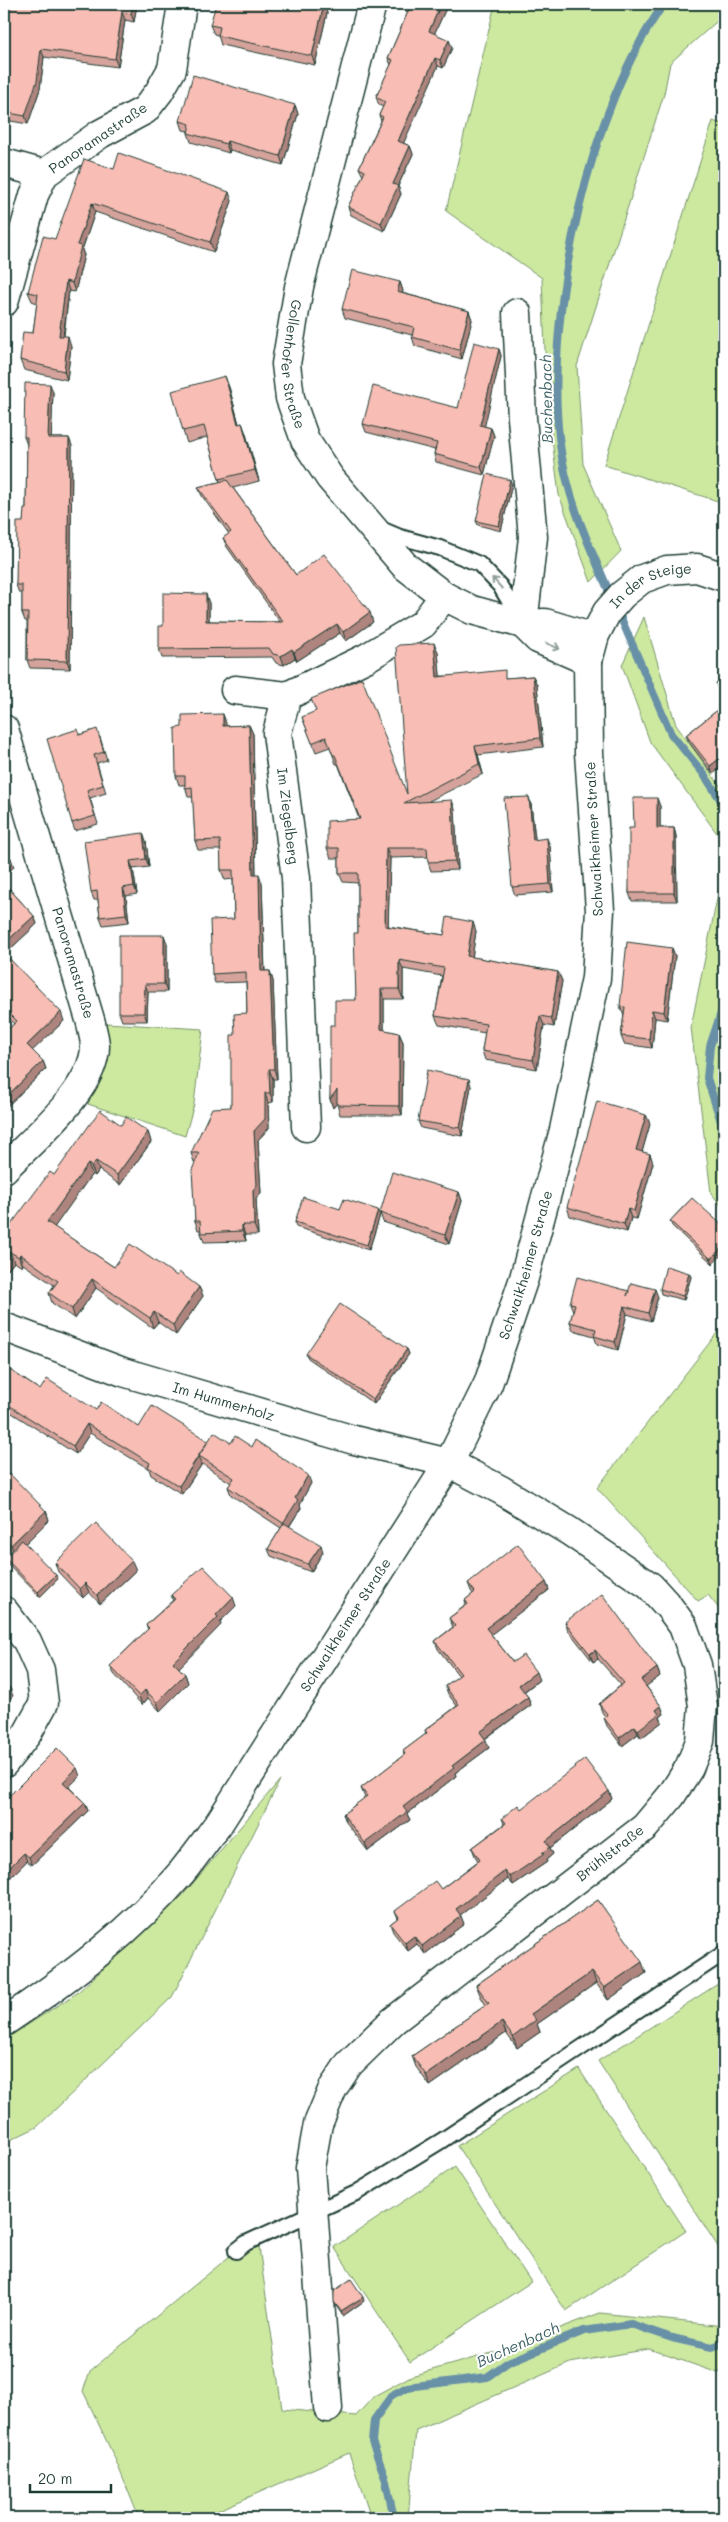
<svg xmlns="http://www.w3.org/2000/svg" width="728" height="2522" viewBox="0 0 728 2522" font-family="Mali,sans-serif">
<style>
.green{fill:#cde9a0;stroke:#76936a}
.lines{fill:none;stroke-linecap:round;stroke-linejoin:round}
.stream{stroke:#6790a7;stroke-width:8}
.lane-casing{stroke:#1f3d34;stroke-width:18}
.street-casing{stroke:#1f3d34;stroke-width:31}
.secondary-casing{stroke:#1f3d34;stroke-width:31}
.lane{stroke:#fff;stroke-width:14}
.street{stroke:#fff;stroke-width:28}
.secondary{stroke:#fff;stroke-width:28}
.wall{fill:#d5a39b;stroke:#1f3d34}
.shaded-wall{fill:#ae847e;stroke:#1f3d34}
.building{fill:#f8bdb4;stroke:#1f3d34}
.oneway{stroke:#8f9e9a}
.labels{text-anchor:middle;stroke-width:4;stroke-linejoin:round;paint-order:stroke}
.street-label{font-size:14px;fill:#1f3d34;stroke:#fff}
.water-label{font-size:15px;font-style:italic;fill:#3d6064;stroke:#fff}
</style>
<rect width="100%" height="100%" fill="#fff"/>
<filter id="ink" filterUnits="userSpaceOnUse"><feTurbulence type="fractalNoise" baseFrequency=".02" numOctaves="2"/><feDisplacementMap in="SourceGraphic" scale="10" xChannelSelector="R" yChannelSelector="G"/><feConvolveMatrix kernelMatrix="1 2 1 2 8 2 1 2 1" color-interpolation-filters="sRGB"/></filter>
<g filter="url(#ink)">
<!-- green -->
<path class="green" d="M495 4H724V15L670 63 664 94 577 366 583 464 621 551 591 582 559 495 547 398 542 278 446 211Z
M713 121 724 125V503L604 465Z
M644 617 676 725 724 791V843L650 742 622 665Z
M724 864V1209L711 1193 691 1027Z
M106 1023 203 1029 194 1104 185 1136 88 1104C99 1075 111 1055 106 1023Z
M724 1324V1615L708 1595 698 1601 597 1488Z
M280 1780 172 1997 37 2127 4 2143V2040L77 1993 182 1896Z
M724 1980V2256L598 2061Z
M579 2069 686 2231 566 2311 457 2146Z
M455 2167 531 2282 410 2362 334 2247Z
M259 2247 282 2409 356 2416 374 2396 411 2376 502 2350 600 2313 724 2326V2371L718 2373 649 2349 570 2363 416 2430 408 2518H371L349 2453 201 2518H139L116 2461 83 2391 90 2371 236 2251Z"/>
<g class="lines">
<!-- stream -->
<path class="stream" d="M612 598C589 546 565 495 559 437 545 311 589 107 664 4
M617 609 671 734 703 773 724 805
M724 1004 710 1046 707 1078 724 1131
M394 2518 385 2477 372 2442 374 2420 392 2395 407 2387 487 2377 508 2362 584 2331 631 2324 672 2338 712 2347 724 2343"/>
<!-- lane casing -->
<g class="lane-casing">
<path id="lane" d="M381 529 400 537 440 548 479 564 500 586 521 621
M236 2251 246 2243 356 2193 441 2141 724 1953"/>
</g>
<!-- street casing -->
<g class="street-casing">
<g id="street">
<path d="M4 163 44 174"/>
<path d="M4 302 34 195 44 174 100 134 145 110 159 92 172 69 182 4"/>
<path d="M517 313 522 418 533 537 523 624"/>
<path d="M235 690 287 696"/>
<path id="s1" d="M4 729 91 1023C92 1031 95 1039 95 1046 95 1089 32 1140 4 1169"/>
<path d="M306 1127 296 878 277 733 287 696 366 658 423 624 444 596"/>
<path id="s2" d="M4 1327 123 1372 354 1440 449 1463 501 1490 569 1531 650 1586 669 1607 683 1626 697 1665 703 1706 700 1741 689 1768 671 1796 645 1827 393 2021 349 2064 333 2088 318 2124 310 2168 328 2408"/>
<path d="M4 1611 27 1641 40 1670 44 1703 27 1734 4 1763"/>
</g>
</g>
<!-- secondary casing -->
<g class="secondary-casing">
<g id="secondary">
<path id="s3" d="M372 4 299 287 286 364 290 398 305 440 330 478 405 566 444 596 472 610 523 624 545 623 594 638"/>
<path d="M525 626 538 639 588 661"/>
<path id="s4" d="M4 2022C68 1979 132 1931 182 1872 195 1856 207 1839 219 1823L449 1463 488 1384 524 1278 564 1130 596 978 600 910 589 753 588 661 595 635 607 612 622 595 642 579 667 570 697 568 724 577"/>
</g>
</g>
<!-- lane -->
<use href="#lane" class="lane"/>
<!-- street -->
<use href="#street" class="street"/>
<!-- secondary -->
<use href="#secondary" class="secondary"/>
</g>
<!-- wall -->
<path class="wall" d="M137 4 134 22 125 20 118 67 44 57 40 89 28 124 5 120 4 128V23L104 8Z
M324 4 327 13 315 65 221 45 218 35 214 34 210 25Z
M402 4H448L434 34 449 40 452 48 443 68 438 66 403 143 410 146 413 154 398 186 401 194 384 231 351 215 348 207 363 176 359 168 381 121 379 115 383 107 379 105 376 97 391 65 388 58 408 12 404 10Z
M295 105 298 114 283 165 230 150 229 153 191 142 188 133V131L183 130 180 121Z
M114 169 232 201 214 252 95 212 82 250 84 255 75 292 69 291 64 336 71 346 67 380 24 370 20 360 33 333 37 303 32 301 28 292 55 239Z
M400 282 403 291 402 293 469 311 472 320 462 359 415 346 412 337V335L345 318 342 309Z
M499 349 501 356 484 426 491 428 494 436 484 475 436 462 434 454 435 450 366 432 363 424 458 408Z
M229 387 239 424 242 423 246 434 259 481 233 488 296 575 373 622 346 641 340 633 297 661 295 658 284 665 276 663 272 657 162 658 159 649 163 626 209 603V621L280 622 227 547 223 538 229 534 202 496 198 487 220 482 207 437 187 443 183 431Z
M53 392 51 438H69L72 446 70 669 30 668 27 660V621H25L22 613V593H19L16 585 23 522 26 509 27 445 24 437Z
M512 484 501 531 478 525 476 521Z
M434 643 438 652 440 676 507 678 533 676 537 685 543 747 478 755 483 774 429 801 455 809 458 870 431 871 428 862V857L390 858 388 926 444 935 476 931 472 957 558 972 562 981 554 1027 544 1025 537 1069 485 1060 482 1051 485 1033 439 1025 435 1016 442 976 403 969V999H384V1030L399 1033 403 1042 402 1115H340L337 1103 333 1108 330 1099 335 1025 356 1000 358 933V883L343 882 339 873V858H331L327 848 359 819 338 764H336L330 747 316 752 302 717 407 794Z
M724 678V701L718 690 716 683Z
M724 705V765L713 774 689 742 686 735Z
M223 714 226 726 249 725 253 734 256 874 262 883 265 971H270L273 981 277 1079H273V1102L268 1103 269 1128 258 1140 261 1194 256 1199 258 1235H245L246 1241 204 1242 200 1230H198L195 1221V1162H194L191 1153 231 1107 235 1035 247 1013 246 982 215 983 212 974 234 919 233 879 225 880 221 870V850H198L195 841 193 797H188L185 785H179L176 776 182 727Z
M80 734 100 737 107 760 97 763 106 793 90 798 98 824 75 831 72 823Z
M531 804 535 839 550 846 553 892 515 895 512 887Z
M660 806V828H674L676 836 677 901H632L629 893 634 828Z
M146 841 149 867 133 869 137 894 126 896 129 922 103 925 100 917 98 900H94L91 892Z
M4 883 34 916 37 924 5 954 64 1021 32 1050 43 1061 46 1069 4 1109 6 1115 4 1118V1033L14 1024 4 1013Z
M167 943V992H148L147 1021H122L119 1013Z
M672 948 675 956 667 1020 655 1018 652 1048 624 1044 621 1036 624 1015 623 1014 620 1006Z
M471 1086 462 1136 421 1128 418 1121Z
M646 1115 650 1124 642 1152 650 1154 653 1163 637 1219 631 1218 627 1232 570 1216 567 1207Z
M121 1125 148 1132 151 1142 120 1185 99 1170 95 1176 92 1174 54 1227 114 1267 177 1276 199 1287 203 1296 176 1335 158 1322 153 1328 96 1288 75 1319 52 1303 49 1293 54 1285 23 1264 22 1267 14 1262 8 1270 4 1267V1228L7 1230 54 1175Z
M459 1192 462 1201 449 1244 383 1222 380 1213Z
M692 1198 713 1264 672 1226 670 1221Z
M340 1209 380 1215 369 1250 296 1227 295 1222Z
M689 1273 691 1277 684 1300 661 1294 660 1289Z
M629 1291 658 1297 651 1321 627 1314 618 1350 597 1344 594 1336 573 1330 570 1322 573 1311 570 1303Z
M407 1349 409 1354 374 1404 308 1358 306 1354Z
M4 1366 40 1390 139 1427 208 1441 231 1443 311 1483 300 1504 301 1508 289 1527 323 1552 311 1572 271 1556 268 1549 281 1528 231 1495 228 1487 231 1483 202 1464 182 1494 151 1475 149 1469 90 1433 76 1454 4 1408Z
M4 1475 46 1511 49 1520 25 1543 58 1579 40 1597 6 1562 5 1558 12 1551 4 1543Z
M55 1563 136 1570 100 1604 89 1592 83 1598 58 1572Z
M546 1582 549 1590 491 1634 513 1662 539 1680 524 1692 528 1697 531 1705 485 1739 489 1748 455 1773 456 1776 407 1814 410 1820 368 1851 346 1822 343 1814 365 1798 361 1788 404 1755 403 1751 426 1734 425 1730 457 1706 448 1694 445 1686 459 1676 438 1649 435 1641 453 1627 449 1618 466 1605 465 1600 473 1594 471 1591 468 1583Z
M171 1595 236 1606 220 1622 221 1625 178 1668 185 1674 188 1683 160 1711 148 1698 142 1705 114 1674 110 1666 148 1629 146 1625 173 1600Z
M565 1622 657 1668 660 1676 646 1686 661 1706 664 1714 660 1717 662 1722 641 1738 638 1734 622 1746 607 1726 604 1718 605 1717 602 1712 599 1704 621 1685 598 1659 593 1662 568 1630Z
M80 1776 69 1787 85 1803 88 1811 32 1865 27 1861 4 1884V1801Z
M609 1791 612 1799 550 1848 553 1854 546 1860 547 1862 513 1885 508 1879 460 1915 464 1924 425 1954 417 1944 408 1951 393 1932 390 1924 398 1918 395 1911 441 1889 478 1861 475 1856 472 1848 504 1824 502 1818 521 1809Z
M598 1900 646 1973 608 2000 596 1983 537 2024 540 2032 517 2048 506 2033 430 2086 416 2067 412 2056 486 2005 481 1997 476 1985Z
M364 2301 343 2316 336 2306 334 2302Z"/>
<!-- shaded-wall -->
<path class="shaded-wall" d="M133 4H137L134 22 131 14Z
M324 4 327 13 315 65 312 56Z
M441 4H448L432 39 429 31Z
M122 12 125 20 118 67 115 59Z
M449 40 452 48 443 68 440 60Z
M41 49 44 57 40 89 28 124 25 116Z
M435 58 438 66 401 149 398 141Z
M295 105 298 114 283 165 280 156Z
M227 141 230 150 229 153 226 144Z
M410 146 413 154 398 186 401 194 384 231 381 223 393 184Z
M229 192 232 201 214 252 210 242Z
M92 203 95 212 82 250 84 255 75 292 72 283 77 245Z
M66 281 69 291 62 345 59 336Z
M400 282 403 291 400 301 397 292Z
M469 311 472 320 462 359 459 350Z
M68 336 71 346 67 380 64 371Z
M499 349 501 356 483 433 480 425Z
M225 376 229 387 242 435 238 424Z
M50 384 53 392 51 446 48 438Z
M242 423 246 434 259 481 255 470Z
M491 428 494 436 484 475 481 467Z
M69 438 72 446 70 669 67 661Z
M510 480 512 484 501 531 499 526Z
M206 594 209 603V630L206 621Z
M370 612 373 622 346 641 343 632Z
M337 624 340 633 297 661 294 652Z
M434 643 438 652 441 686 437 677Z
M292 649 295 658 284 665 281 656Z
M533 676 537 685 543 747 540 738Z
M223 714 226 723V735L223 726Z
M249 725 253 734 256 883 253 874Z
M475 746 478 755 483 774 479 764Z
M724 755V765L713 774 710 766Z
M529 797 531 804 536 847 533 840Z
M657 798 660 806V836L657 828Z
M452 800 455 809 458 870 455 861Z
M674 828 676 836 677 901 674 893Z
M143 833 146 841 149 867 146 859Z
M547 838 550 846 553 892 550 884Z
M386 848 390 858 388 935 385 926Z
M11 858 14 867 4 876V865Z
M130 861 133 869 137 894 134 886Z
M259 874 262 883 265 981 261 971Z
M123 888 126 896 129 922 126 914Z
M34 916 37 924 4 955V944Z
M473 922 476 931 471 966 467 956Z
M164 935 167 943V992L164 984Z
M672 948 675 956 667 1020 664 1012Z
M399 960 403 969V999L399 989Z
M270 971 273 981 277 1079 274 1069Z
M558 972 562 981 554 1027 551 1018Z
M145 984 148 992 147 1021 144 1013Z
M381 989 384 999V1039L381 1029Z
M652 1010 655 1018 652 1048 649 1039Z
M61 1012 64 1021 30 1053 27 1045Z
M540 1016 544 1025 537 1069 533 1060Z
M399 1033 403 1042 402 1115 399 1106Z
M43 1061 46 1069 4 1109 6 1115 4 1118V1099Z
M269 1069 273 1079V1102L270 1093Z
M469 1079 471 1086 462 1136 460 1128Z
M337 1090 340 1099 333 1108 330 1099Z
M265 1093 268 1103 269 1128 258 1140 261 1194 256 1199 258 1235 254 1225 253 1190 254 1131Z
M646 1115 650 1124 640 1159 636 1150Z
M148 1132 151 1142 120 1185 117 1175Z
M650 1154 653 1163 637 1219 634 1211Z
M96 1161 99 1170 95 1176 91 1166Z
M88 1164 92 1174 51 1232 47 1222Z
M459 1192 462 1201 449 1244 445 1235Z
M628 1209 631 1218 627 1232 624 1224Z
M378 1210 380 1215 369 1250 367 1245Z
M242 1225 245 1235 246 1241 242 1231Z
M724 1245V1252L713 1264 711 1259Z
M10 1252 14 1262 8 1270 4 1261Z
M20 1254 23 1264 22 1267 19 1257Z
M689 1273 691 1277 684 1300 683 1296Z
M92 1279 96 1288 75 1319 72 1309Z
M199 1287 203 1296 176 1335 173 1325Z
M655 1289 658 1297 651 1321 648 1313Z
M624 1306 627 1314 618 1350 615 1342Z
M154 1312 158 1322 153 1328 150 1318Z
M407 1349 409 1354 374 1404 373 1399Z
M87 1424 90 1433 76 1454 73 1446Z
M199 1456 202 1464 182 1494 179 1486Z
M308 1475 311 1483 300 1504 301 1508 286 1531 283 1523 295 1498Z
M46 1511 49 1520 15 1554 11 1545Z
M321 1545 323 1552 311 1572 308 1564Z
M132 1561 136 1570 100 1604 97 1595Z
M56 1575 58 1579 40 1597 38 1592Z
M546 1582 549 1590 489 1636 486 1628Z
M85 1583 89 1592 83 1598 80 1589Z
M233 1597 236 1606 220 1622 221 1625 176 1671 173 1662 216 1615Z
M595 1650 598 1659 593 1662 590 1654Z
M657 1668 660 1676 644 1688 641 1680Z
M536 1672 539 1680 522 1693 519 1685Z
M185 1674 188 1683 160 1711 157 1702Z
M10 1688 13 1696 4 1705V1694Z
M145 1690 148 1698 142 1705 139 1696Z
M528 1697 531 1705 483 1740 480 1732Z
M661 1706 664 1714 660 1717 662 1722 641 1738 638 1730 656 1710Z
M635 1726 638 1734 622 1746 619 1738Z
M486 1740 489 1748 455 1773 456 1776 407 1814 410 1820 368 1851 365 1843 403 1807 452 1766Z
M77 1768 80 1776 66 1790 63 1782Z
M609 1791 612 1799 550 1848 553 1854 546 1860 547 1862 513 1885 510 1877 542 1853 546 1841Z
M85 1803 88 1811 32 1865 29 1857Z
M24 1853 27 1861 4 1884V1873Z
M505 1871 508 1879 459 1916 456 1909Z
M461 1916 464 1924 425 1954 422 1946Z
M414 1936 417 1944 408 1951 405 1943Z
M642 1962 646 1973 608 2000 604 1988Z
M592 1972 596 1983 537 2024 540 2032 517 2048 513 2037 531 2014Z
M502 2022 506 2033 430 2086 426 2075Z
M363 2297 364 2301 343 2316 341 2311Z"/>
<!-- building -->
<path class="building" d="M7 4H74L104 8 105 4H133L131 14 122 12 115 59 41 49 37 81 25 116 4 112V23Z
M216 4H324L312 56 218 36 220 27 210 25Z
M404 4H441L429 31 449 40 440 60 435 58 398 141 410 146 393 184 398 186 381 223 348 207 365 171 359 168 383 117 379 115 385 102 376 97 393 60 388 58 410 7Z
M193 75 295 105 280 156 227 141 226 144 188 133 190 124 180 121Z
M119 153 229 192 210 242 92 203 77 245 81 246 72 283 66 281 59 336H68L64 371 20 360 23 332 33 333 38 294 28 292 43 236 55 239 84 159 114 169Z
M352 270 400 282 397 292 469 311 459 350 412 337 414 327 342 309Z
M474 342 499 349 480 425 491 428 481 467 434 454 437 443 363 424 373 386 458 408Z
M225 376 238 424 242 423 255 470 219 479 204 426 183 431 172 391Z
M25 383 50 384 48 438H69L67 661 27 660 28 613H22V585H16L17 522H23L24 509H26L27 437H24Z
M487 474 510 480 499 526 476 521Z
M227 480 296 575 324 554 370 612 343 632 337 624 294 652 292 649 281 656 273 654 269 648 159 649V626H163V593L206 594V621L283 622 223 538 231 532 198 487Z
M434 643 437 677 505 670V678L533 676 540 738 475 746 479 764 404 803 452 800 455 861 428 862 427 848H386L385 926 444 935 447 917 473 922 467 956 558 972 551 1018 540 1016 533 1060 482 1051 486 1024 435 1016 444 968 399 960V989H381V1029L399 1033V1106L337 1105V1090L330 1099V1025H335V1000H356L354 933H358V873H339V848H327V821L360 819 335 755H333L326 737 312 743 302 717 316 711 311 699 362 678 407 794 396 647 399 645Z
M724 678V698L716 683Z
M724 705V755L710 766 686 735Z
M223 714V726L249 725 253 874H259L261 971H270L274 1069H269L270 1093H265V1119L254 1131 257 1185 253 1190 254 1225H242V1231L201 1233 200 1221H195L192 1170 199 1153H191L212 1108 231 1107V1035H235L234 1014 247 1013 246 972 212 974 210 920 234 919 233 870H221L220 840 195 841 192 787 185 788V776H176L175 728 182 727V715Z
M78 729 79 735 97 729 104 752 94 755 103 785 87 790 95 816 72 823 47 739Z
M529 797 533 840 547 838 550 884 512 887 504 798Z
M633 798H657V828H674V893H629V828H634Z
M143 833 146 859 130 861 134 886 123 888 126 914 100 917 97 891 91 892 84 841Z
M4 851 11 858 4 865Z
M4 883 34 916 4 944Z
M119 935H164V984H145L144 1013H119Z
M627 942 672 948 664 1012 652 1010 649 1039 621 1036 625 1007 620 1006Z
M4 953 61 1012 27 1045 43 1061 4 1099V1033L17 1021 4 1008Z
M427 1070 469 1079 460 1128 418 1121Z
M597 1101 646 1115 636 1150 650 1154 634 1211 628 1209 624 1224 567 1207Z
M100 1110 121 1125 126 1117 148 1132 117 1175 96 1161 91 1166 88 1164 47 1222 114 1267 130 1244 177 1276 179 1272 199 1287 173 1325 154 1312 150 1318 92 1279 72 1309 49 1293 58 1281 20 1254 19 1257 10 1252 4 1261V1228L7 1230 50 1172 54 1175Z
M392 1172 459 1192 445 1235 380 1213Z
M303 1197 340 1209 344 1199 378 1210 367 1245 295 1222Z
M692 1198 724 1227V1245L711 1259 670 1221Z
M666 1266 689 1273 683 1296 660 1289Z
M577 1277 629 1291 627 1296 631 1283 655 1289 648 1313 624 1306 615 1342 594 1336 596 1329 570 1322 575 1304 570 1303Z
M340 1304 407 1349 373 1399 306 1354Z
M4 1366 40 1390 47 1379 96 1410 101 1402 139 1427 152 1406 208 1441 179 1486 148 1467 150 1463 87 1424 73 1446 4 1402Z
M214 1432 231 1443 235 1436 252 1447 255 1440 308 1475 295 1498 298 1500 283 1523 228 1487 234 1478 199 1456Z
M7 1471 46 1511 11 1545 4 1537V1475Z
M96 1523 132 1561 97 1595 85 1583 80 1589 55 1563Z
M284 1523 321 1545 308 1564 268 1549Z
M22 1540 56 1575 38 1592 5 1558Z
M518 1544 546 1582 486 1628 513 1662 523 1655 536 1672 519 1685 528 1697 480 1732 486 1740 452 1766 454 1768 403 1807 407 1812 365 1843 343 1814 367 1796 361 1788 405 1754 403 1751 427 1733 425 1730 459 1705 445 1686 461 1674 435 1641 455 1626 449 1618 468 1604 465 1600 475 1592 468 1583Z
M203 1566 233 1597 216 1615 218 1617 173 1662 185 1674 157 1702 145 1690 139 1696 110 1666 149 1628 146 1625 175 1599 171 1595Z
M602 1594 657 1668 641 1680 661 1706 656 1710 659 1714 638 1730 635 1726 619 1738 604 1718 608 1715 599 1704 624 1683 595 1650 590 1654 565 1622Z
M4 1682 10 1688 4 1694Z
M57 1748 77 1768 63 1782 85 1803 29 1857 24 1853 4 1873V1801Z
M585 1759 609 1791 546 1841 550 1847 542 1853 544 1854 510 1877 505 1871 456 1909 461 1916 422 1946 414 1936 405 1943 390 1924 399 1917 395 1911 435 1881 441 1889 480 1860 472 1848 506 1823 502 1818 518 1805 521 1809Z
M598 1900 642 1962 604 1988 592 1972 531 2014 536 2020 513 2037 502 2022 426 2075 412 2056 489 2003 476 1985Z
M351 2279 363 2297 341 2311 334 2302V2291Z"/>
<!-- one-way arrows -->
<defs><path id="oneway-shaft" d="M-6 0H5M1.5-3L5.5 0L1.5 3" fill="none" stroke-width="1.6" stroke-linecap="round" stroke-linejoin="round" transform="scale(1.25)"/></defs>
<g class="oneway">
<use href="#oneway-shaft" transform="translate(497 583) rotate(-132)"/>
<use href="#oneway-shaft" transform="translate(553 646) rotate(23)"/>
</g>
</g>
<g class="labels">
<!-- street labels -->
<g class="street-label">
<text transform="translate(98 138) rotate(-34)" y="5">Panoramastraße</text>
<text dy="5" stroke="none"><textPath href="#s3" startOffset="371">Gollenhofer Straße</textPath></text>
<text dy="5" stroke="none"><textPath href="#s4" startOffset="1655">In der Steige</textPath></text>
<text transform="translate(288 816) rotate(83)" y="5">Im Ziegelberg</text>
<text transform="translate(594 839) rotate(-93)" y="5">Schwaikheimer Straße</text>
<text dy="5" stroke="none"><textPath href="#s1" startOffset="244">Panoramastraße</textPath></text>
<text dy="5" stroke="none"><textPath href="#s4" startOffset="935">Schwaikheimer Straße</textPath></text>
<text dy="5" stroke="none"><textPath href="#s2" startOffset="232">Im Hummerholz</textPath></text>
<text dy="5" stroke="none"><textPath href="#s4" startOffset="530">Schwaikheimer Straße</textPath></text>
<text transform="translate(610 1853) rotate(-38)" y="5">Brühlstraße</text>
</g>
<!-- water labels -->
<g class="water-label">
<text transform="translate(547 399) rotate(-91)" y="5">Buchenbach</text>
<text transform="translate(518 2345) rotate(-24)" y="5">Buchenbach</text>
</g>
</g>
<!-- margin -->
<rect width="728" height="2522" fill="none" stroke="#fff" stroke-width="20"/>
<rect x="10" y="10" width="708" height="2502" fill="none" stroke="#1f3d34" stroke-width="2" filter="url(#ink)"/>
<!-- scale -->
<path d="M30 2484v8h81v-8" fill="none" stroke="#1f3d34" stroke-width="2.5"/>
<text x="38" y="2484" font-size="15" fill="#1f3d34" stroke="#ffffff" stroke-width="4" paint-order="stroke">20 m</text>
</svg>
